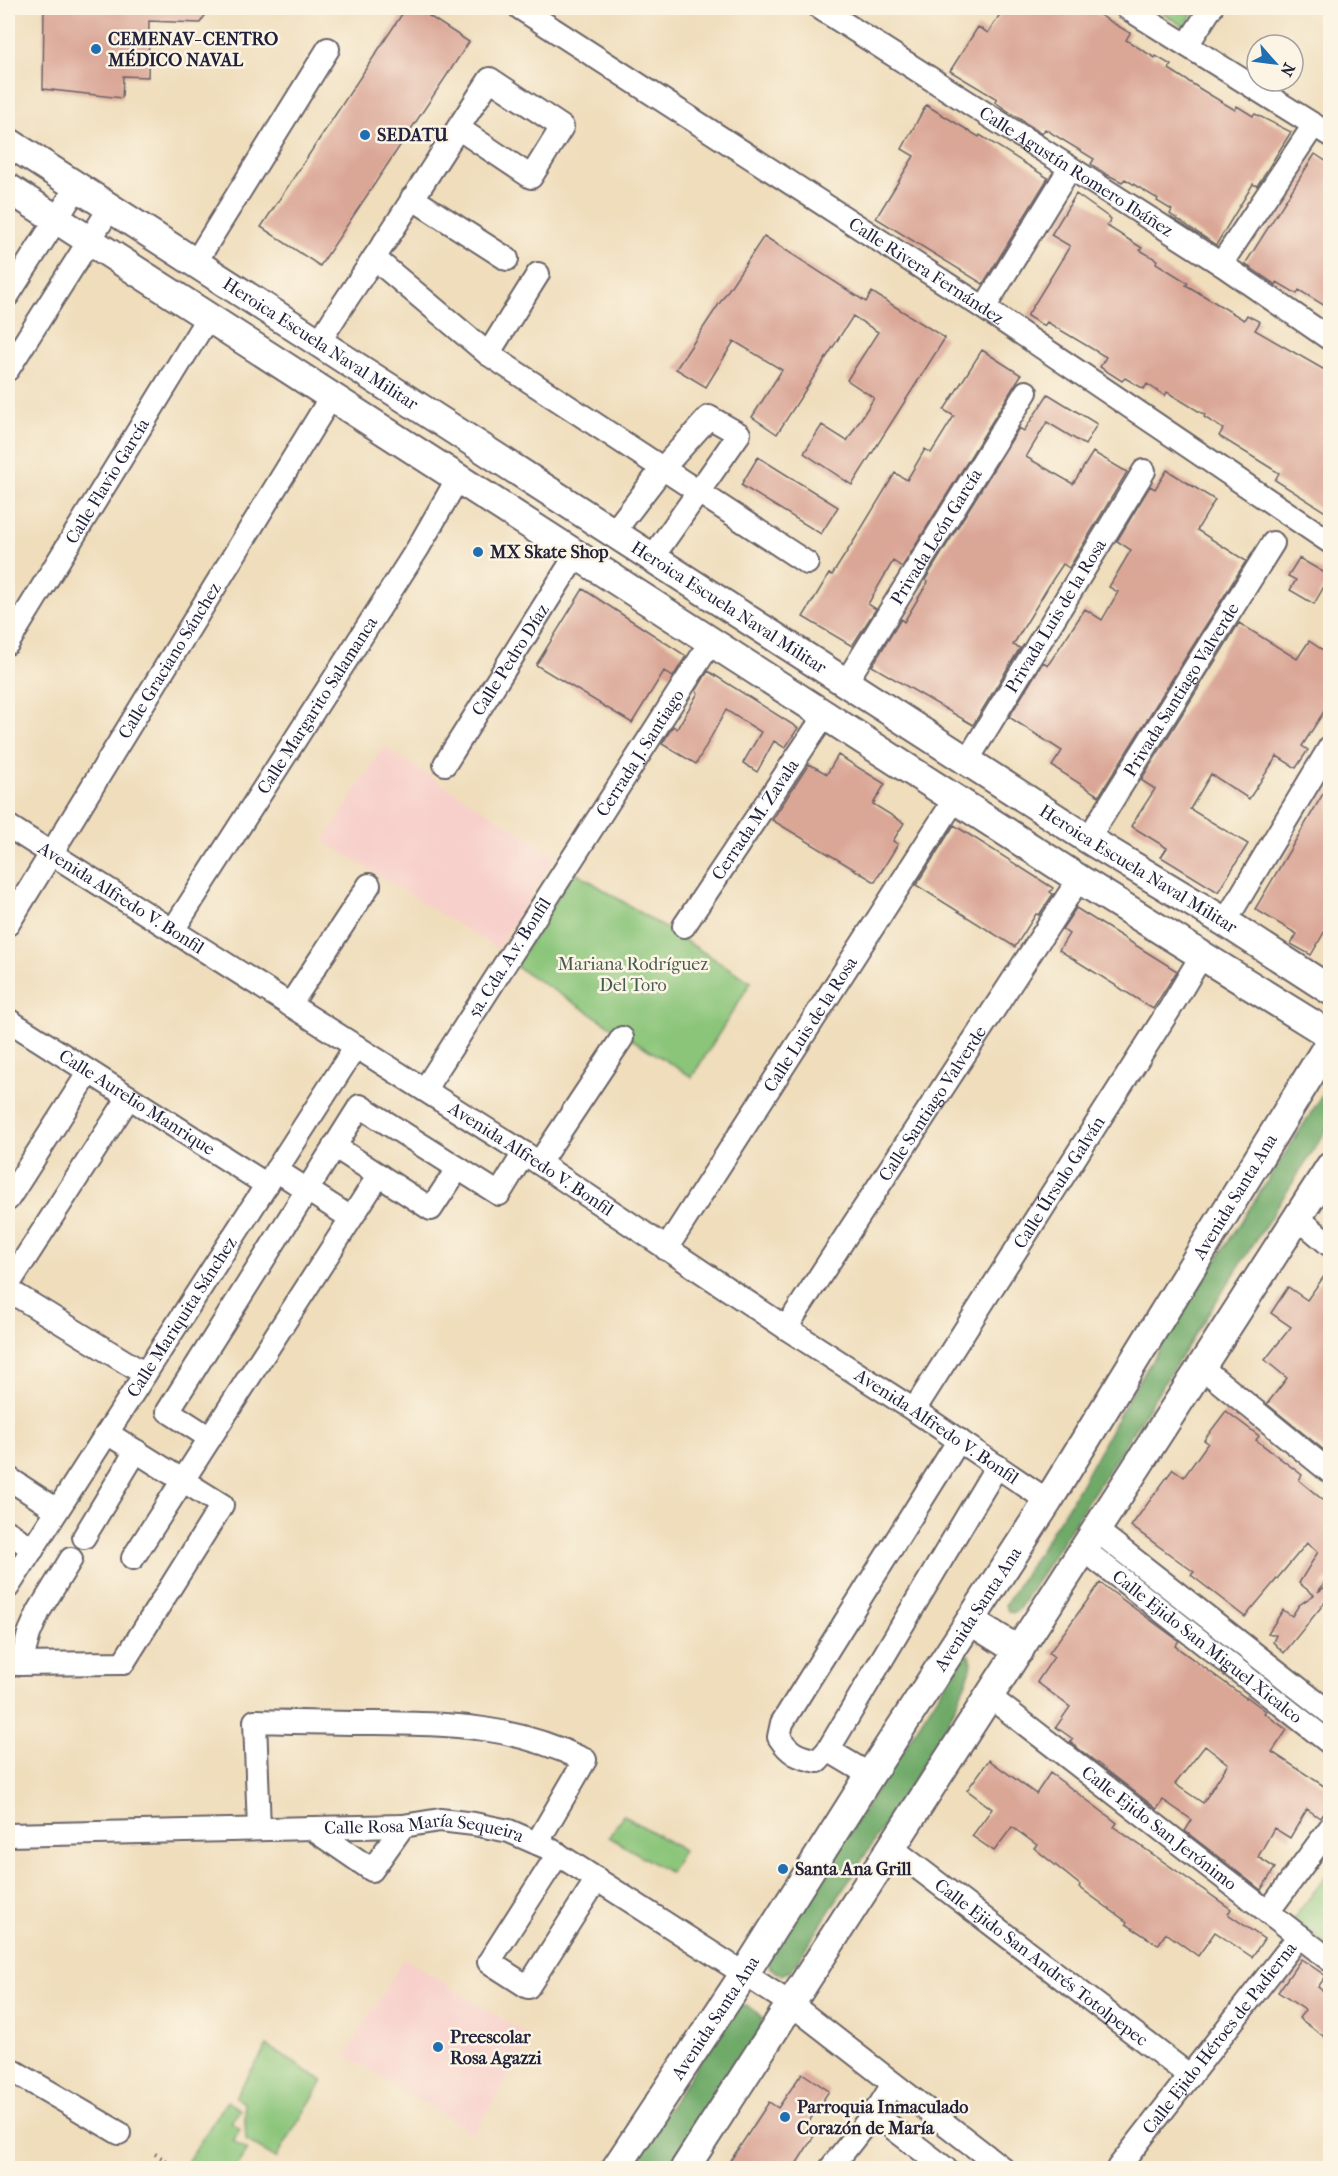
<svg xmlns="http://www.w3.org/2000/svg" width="1338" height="2176" viewBox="0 0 1338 2176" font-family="'IM FELL French Canon',serif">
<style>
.built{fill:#f7d0cb}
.green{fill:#8ac579;stroke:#56745a;stroke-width:1.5}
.forest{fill:#6faa69;stroke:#486652;stroke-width:1.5}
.building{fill:#daa696;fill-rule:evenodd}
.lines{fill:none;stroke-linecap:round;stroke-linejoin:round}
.minor-casing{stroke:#6a6368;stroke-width:26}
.major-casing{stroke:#6a6368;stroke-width:32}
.path{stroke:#6a6368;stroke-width:4;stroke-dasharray:1.5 4.5;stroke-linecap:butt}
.minor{stroke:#fff;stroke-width:22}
.major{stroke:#fff;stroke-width:28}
.poi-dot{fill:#1f6fb2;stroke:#fcf5e5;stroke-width:2}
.labels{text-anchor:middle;stroke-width:5;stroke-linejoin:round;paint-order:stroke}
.poi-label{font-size:18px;font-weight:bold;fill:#22223b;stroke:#fcf5e5;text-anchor:start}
.street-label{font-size:18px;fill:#22223b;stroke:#fcf5e5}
.park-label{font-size:18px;fill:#465b51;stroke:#fcf5e5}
</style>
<rect width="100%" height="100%" fill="#fcf5e5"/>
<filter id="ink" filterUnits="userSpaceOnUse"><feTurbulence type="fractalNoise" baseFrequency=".0167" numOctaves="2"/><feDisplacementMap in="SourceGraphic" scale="12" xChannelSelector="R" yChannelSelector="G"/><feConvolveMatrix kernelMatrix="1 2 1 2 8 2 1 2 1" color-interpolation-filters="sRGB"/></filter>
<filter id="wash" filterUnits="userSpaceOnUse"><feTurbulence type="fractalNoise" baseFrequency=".008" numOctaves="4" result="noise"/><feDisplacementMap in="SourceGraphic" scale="24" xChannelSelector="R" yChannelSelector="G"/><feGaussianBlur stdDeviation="1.35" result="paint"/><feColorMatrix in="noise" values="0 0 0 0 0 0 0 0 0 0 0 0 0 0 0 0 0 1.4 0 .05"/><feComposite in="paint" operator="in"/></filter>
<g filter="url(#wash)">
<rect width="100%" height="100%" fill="#efddbb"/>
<!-- built -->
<path class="built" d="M383 747 556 855 497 949 324 841Z
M404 1958 533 2038 473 2134 345 2055Z"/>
<!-- green -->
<path class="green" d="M1155 8H1196L1184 27Z
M574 871 751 982 692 1077 515 966Z
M623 1815 683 1850 670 1873 609 1837Z
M1330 1871V1948L1293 1919Z
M267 2046 323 2081 276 2158 246 2140 244 2103 235 2097Z
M227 2101 240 2110 231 2122 240 2129 233 2141 247 2150 235 2168H197L187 2162Z"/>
<!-- forest -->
<path class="forest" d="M1330 1085 1329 1126 1019 1609 1013 1613 1008 1611 1005 1605 1072 1500 1133 1390 1325 1091Z
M964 1655H970L972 1662 969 1675 945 1730 791 1971 781 1975 770 1968 766 1961Z
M736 2005C749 2005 755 2009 762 2019V2028L669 2168H630Z"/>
<g id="blocks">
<!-- building -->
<path class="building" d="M44 8H210L200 23 149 21 148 77 123 76 122 98 43 89Z
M406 8H417L469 42 320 266 261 227Z
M1004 8H1088L1130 33 1126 40 1155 58 1156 56 1171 65 1169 69 1202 90 1235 110 1237 106 1253 116 1255 114 1291 132 1257 186 1253 184 1216 245 1170 214 1172 210 1157 201 1158 199 1125 179 1122 182 1106 174 1091 164 1094 159 1045 129 1042 134 995 102 997 99 950 71 978 27 988 33Z
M926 105 979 137 980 135 1048 178 983 284 876 218 914 156 902 149Z
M1315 154 1330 164V309L1299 290 1297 294 1277 282 1276 285 1245 264Z
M1076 194 1111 219 1107 226 1142 248 1140 250 1157 260 1156 263 1188 283 1186 285 1244 320 1247 315 1260 322 1255 330 1330 373V515L1275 480 1279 473 1219 436 1223 429 1204 417 1205 415 1167 392 1165 396 1147 384 1144 389 1125 378 1122 381 1100 367 1106 357 1047 322 1044 326 1027 316 1070 246 1051 235Z
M764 236 866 302 872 292 945 338 852 485 804 453 822 425 847 441 874 398 847 380 878 332 853 316 777 434 752 417 782 370 734 341 706 387 676 369Z
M982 350 1021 375 902 567 893 561 868 604 876 609 852 646 803 617 829 574 832 575 855 539 895 473 907 480 925 449 931 453 954 416 944 410Z
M1048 394 1097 424 1085 445 1047 422 1026 457 1073 484 1093 452 1127 472 1069 568 1063 564 1053 579 1013 645 1020 648 973 725 872 666 901 619 904 622 928 582 925 580 1019 428 1024 431Z
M758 457 838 507 821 534 741 485Z
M1167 470 1215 500 1197 530 1246 561 1099 796 1052 766 1062 751 1009 717 1043 662 1048 665 1085 609 1102 620 1118 592 1109 587 1131 550 1117 541 1150 486 1155 489Z
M1299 558 1330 576 1314 604 1290 590 1296 580 1288 576Z
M583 589 686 656 673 677 664 671 632 723 536 665Z
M1239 623 1297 659 1309 641 1330 655V702L1302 746 1308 750 1296 768 1277 756 1249 799 1211 774 1190 809 1248 844 1218 892 1161 857 1167 848 1131 826 1155 789 1141 780Z
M708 671 798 728 785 748 774 741 757 772 743 763 761 732 726 710 696 764 662 744 673 726 677 729 698 693 696 691Z
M838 755 885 784 873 804 904 823 893 841 898 844 875 882 772 820 809 764 827 774Z
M1330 782V922L1311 955 1291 944 1297 934 1255 909Z
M954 825 1053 888 1050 892 1053 894 1039 915 1036 914 1015 947 916 885Z
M1076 908 1177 971 1153 1009 1059 950 1069 934 1062 929Z
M1330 1268V1455L1267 1404 1287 1378 1265 1360 1291 1327 1271 1313 1288 1287 1307 1300Z
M1226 1411 1259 1436 1256 1440 1302 1475 1299 1480 1330 1506V1576L1318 1592 1330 1584V1596L1284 1653 1273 1642 1276 1635 1268 1633 1283 1610 1292 1616 1299 1605 1314 1595 1299 1583 1318 1552 1307 1543 1245 1617 1191 1575 1194 1572 1131 1526 1173 1469 1184 1477 1208 1443 1204 1440Z
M1100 1583 1179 1641 1175 1646 1246 1698 1247 1697 1266 1711 1264 1713 1287 1730 1272 1752 1330 1790V1802L1320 1818 1307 1809 1290 1838 1274 1828 1258 1857 1275 1868 1261 1890 1185 1831 1192 1820 1163 1800 1157 1809 1070 1742 1073 1739 1056 1727 1070 1707 1037 1682 1054 1657 1049 1653ZM1205 1746 1228 1764 1203 1803 1175 1784Z
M989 1760 1036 1794 1050 1773 1095 1806 1117 1823 1114 1827 1231 1909 1228 1914 1264 1939 1252 1957 1215 1932 1198 1956 1166 1933 1158 1945 1126 1924 1127 1922 1079 1887 1080 1885 1034 1848 1037 1845 1012 1827 994 1851 972 1836 992 1809 967 1790Z
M1301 1959 1326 1976 1318 1987 1330 1996V2041L1299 2018 1305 2010 1278 1992Z
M802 2073 829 2091 806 2126 816 2133 793 2169H725L769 2102 778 2108Z"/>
</g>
</g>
<g filter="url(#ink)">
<use href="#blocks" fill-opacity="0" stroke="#6a6368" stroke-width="1.5"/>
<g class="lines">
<!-- minor casing -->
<g class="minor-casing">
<g id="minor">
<path id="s1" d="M520 8 984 308 1330 542"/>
<path id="s2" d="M820 8 1221 264 1330 339"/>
<path d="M1127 8 1330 135"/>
<path d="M1187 45 1211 8"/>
<path d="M412 198 507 259"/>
<path d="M374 258 488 354"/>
<path d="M195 263 328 49"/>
<path d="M1221 264 1314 125"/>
<path d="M538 274 488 354 807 563"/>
<path d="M8 295 77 187"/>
<path d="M984 308 1070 168"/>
<path d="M319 343C336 313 356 286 374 258 414 198 451 138 490 79L562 127 531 177 458 128"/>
<path d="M8 369 110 208"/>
<path d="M613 533 662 469 709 417 739 434 652 558"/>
<path id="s3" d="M8 643 208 317"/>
<path id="s4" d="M846 682 1026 392"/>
<path id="s5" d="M967 761 1144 471"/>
<path id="s6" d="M445 764 576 555"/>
<path id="s7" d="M8 826 524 1153 786 1328 914 1410 1048 1501"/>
<path id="s8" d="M1088 839 1273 543"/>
<path d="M1225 922 1330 747"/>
<path id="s9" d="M8 924 331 397"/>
<path id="s10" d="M684 926 825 715"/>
<path id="s11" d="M173 930 418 548 458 478"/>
<path d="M290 1005 369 885"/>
<path id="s12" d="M8 1020 267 1185"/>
<path id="s13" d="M425 1089 711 642"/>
<path d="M334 1146 431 1209 458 1168"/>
<path d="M539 1163 622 1038"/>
<path d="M276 1170 351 1218"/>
<path d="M8 1199 89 1072"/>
<path d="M1297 1217 1330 1245"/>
<path id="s14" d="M666 1249 955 799"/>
<path d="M8 1285 129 1097"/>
<path d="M8 1290 145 1374"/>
<path id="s15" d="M786 1328 1079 879"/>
<path d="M1201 1367 1330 1472"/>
<path id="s16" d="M914 1410 1171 1007 1202 955"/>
<path d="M210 1438 168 1411 360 1106 499 1194 524 1153"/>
<path d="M959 1440 782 1723 779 1737C790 1754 798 1757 818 1761L828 1750 997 1466"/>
<path d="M8 1478 57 1510"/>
<path d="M1096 1530 1330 1713"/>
<path d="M8 1532 33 1549"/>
<path d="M84 1537 136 1451"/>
<path id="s17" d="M1083 1549 1330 1743"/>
<path d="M133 1558 379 1175"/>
<path id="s18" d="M8 1587 356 1046"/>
<path d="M8 1664 123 1663 222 1505 107 1433"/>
<path d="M21 1664 29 1634 39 1611 71 1559"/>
<path id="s19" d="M990 1697 1330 1960"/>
<path d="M828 1750 870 1775"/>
<path d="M311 1828 372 1870 403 1826"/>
<path d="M259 1829 255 1721C295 1722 335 1723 375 1723 454 1724 511 1725 585 1760L537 1843"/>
<path id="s20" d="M8 1835 403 1826 440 1820 474 1824 509 1831 548 1848 791 2004 1002 2168"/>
<path id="s21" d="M892 1848 1190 2076"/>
<path d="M558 1854 489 1962 528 1987 597 1879"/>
<path d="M1268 1912 1330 1828"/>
<path d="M8 2068 119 2133"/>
<path d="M873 2113 945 2168"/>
<path d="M831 2168 880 2105 893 2084"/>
<path id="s22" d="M1118 2168 1299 1936"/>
</g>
</g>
<!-- major casing -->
<g class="major-casing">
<g id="major">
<path id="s23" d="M8 142 1088 839 1225 922 1330 990"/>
<path d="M8 188 1079 879 1330 1035"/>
<path d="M971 1621 1019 1651"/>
<path id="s24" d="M616 2168 745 1973 870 1775 1048 1501 1330 1042"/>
<path d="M685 2168 1330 1167"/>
</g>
</g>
<!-- path -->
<path class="path" d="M155 2154 179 2168"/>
<!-- minor -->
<use href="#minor" class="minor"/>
<!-- major -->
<use href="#major" class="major"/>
</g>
</g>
<!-- markers -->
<g class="poi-dot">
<circle cx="96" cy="49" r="6"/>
<circle cx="365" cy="135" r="6"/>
<circle cx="478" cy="552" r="6"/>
<circle cx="783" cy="1869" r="6"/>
<circle cx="438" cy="2047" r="6"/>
<circle cx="785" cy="2117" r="6"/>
</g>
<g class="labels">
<!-- poi labels -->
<g class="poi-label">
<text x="108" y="45">CEMENAV- CENTRO<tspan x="108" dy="21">MÉDICO NAVAL</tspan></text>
<text x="377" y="141">SEDATU</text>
<text x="490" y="558">MX Skate Shop</text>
<text x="795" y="1875">Santa Ana Grill</text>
<text x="450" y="2043">Preescolar<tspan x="450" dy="21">Rosa Agazzi</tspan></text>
<text x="797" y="2113">Parroquia Inmaculado<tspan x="797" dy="21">Corazón de María</tspan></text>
</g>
<!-- street labels -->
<g class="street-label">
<text dy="6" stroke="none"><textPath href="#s2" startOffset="304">Calle Agustín Romero Ibáñez</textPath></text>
<text dy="6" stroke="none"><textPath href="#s1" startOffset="484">Calle Rivera Fernández</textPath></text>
<text dy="6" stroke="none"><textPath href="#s23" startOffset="372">Heroica Escuela Naval Militar</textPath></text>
<text dy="6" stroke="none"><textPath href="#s3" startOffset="190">Calle Flavio García</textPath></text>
<text dy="6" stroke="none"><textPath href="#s4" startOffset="171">Privada León García</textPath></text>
<text dy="6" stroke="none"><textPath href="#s23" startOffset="858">Heroica Escuela Naval Militar</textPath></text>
<text dy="6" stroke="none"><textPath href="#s5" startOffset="170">Privada Luis de la Rosa</textPath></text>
<text dy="6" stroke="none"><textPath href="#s6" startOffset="123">Calle Pedro Díaz</textPath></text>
<text dy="6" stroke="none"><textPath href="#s9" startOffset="309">Calle Graciano Sánchez</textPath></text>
<text dy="6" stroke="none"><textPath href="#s8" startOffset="176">Privada Santiago Valverde</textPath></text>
<text dy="6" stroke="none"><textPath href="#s11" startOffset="267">Calle Margarito Salamanca</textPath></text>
<text dy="6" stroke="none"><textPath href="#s13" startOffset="399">Cerrada J. Santiago</textPath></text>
<text dy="6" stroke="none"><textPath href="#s10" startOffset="128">Cerrada M. Zavala</textPath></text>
<text dy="6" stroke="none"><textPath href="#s23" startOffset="1344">Heroica Escuela Naval Militar</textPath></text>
<text dy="6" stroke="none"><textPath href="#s7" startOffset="134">Avenida Alfredo V. Bonfil</textPath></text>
<text dy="6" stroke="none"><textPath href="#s13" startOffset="156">5a. Cda. A.v. Bonfil</textPath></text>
<text dy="6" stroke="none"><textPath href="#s14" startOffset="267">Calle Luis de la Rosa</textPath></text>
<text dy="6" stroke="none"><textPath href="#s12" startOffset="153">Calle Aurelio Manrique</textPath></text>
<text dy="6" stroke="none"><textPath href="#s15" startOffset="268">Calle Santiago Valverde</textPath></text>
<text dy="6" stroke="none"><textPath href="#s7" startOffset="620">Avenida Alfredo V. Bonfil</textPath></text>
<text dy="6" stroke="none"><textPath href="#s16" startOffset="270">Calle Úrsulo Galván</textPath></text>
<text dy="6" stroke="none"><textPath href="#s24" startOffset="1152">Avenida Santa Ana</textPath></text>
<text dy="6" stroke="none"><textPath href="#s18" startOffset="321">Calle Mariquita Sánchez</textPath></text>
<text dy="6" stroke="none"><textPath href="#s7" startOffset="1106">Avenida Alfredo V. Bonfil</textPath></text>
<text dy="6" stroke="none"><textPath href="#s24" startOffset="666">Avenida Santa Ana</textPath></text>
<text dy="6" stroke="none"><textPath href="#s17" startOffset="158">Calle Ejido San Miguel Xicalco</textPath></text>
<text dy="6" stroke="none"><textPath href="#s19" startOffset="214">Calle Ejido San Jerónimo</textPath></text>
<text dy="6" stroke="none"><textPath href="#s20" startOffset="417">Calle Rosa María Sequeira</textPath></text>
<text dy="6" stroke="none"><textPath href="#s21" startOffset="188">Calle Ejido San Andrés Totolpepec</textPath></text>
<text dy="6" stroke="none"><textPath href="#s24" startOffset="180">Avenida Santa Ana</textPath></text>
<text dy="6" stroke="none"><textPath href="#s22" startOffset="165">Calle Ejido Héroes de Padierna</textPath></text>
</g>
<!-- park labels -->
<g class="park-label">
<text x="633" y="970">Mariana Rodríguez<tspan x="633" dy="21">Del Toro</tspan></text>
</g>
</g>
<!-- margin -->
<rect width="1338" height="2176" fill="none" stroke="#fcf5e5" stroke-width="30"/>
<!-- north arrow -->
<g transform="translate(1275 63) rotate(118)"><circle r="28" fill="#fcf5e5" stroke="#a5a1a1" stroke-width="1.5"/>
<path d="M0-4.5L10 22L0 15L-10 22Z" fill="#1f6fb2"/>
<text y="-9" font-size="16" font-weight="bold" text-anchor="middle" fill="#22223b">N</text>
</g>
</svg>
